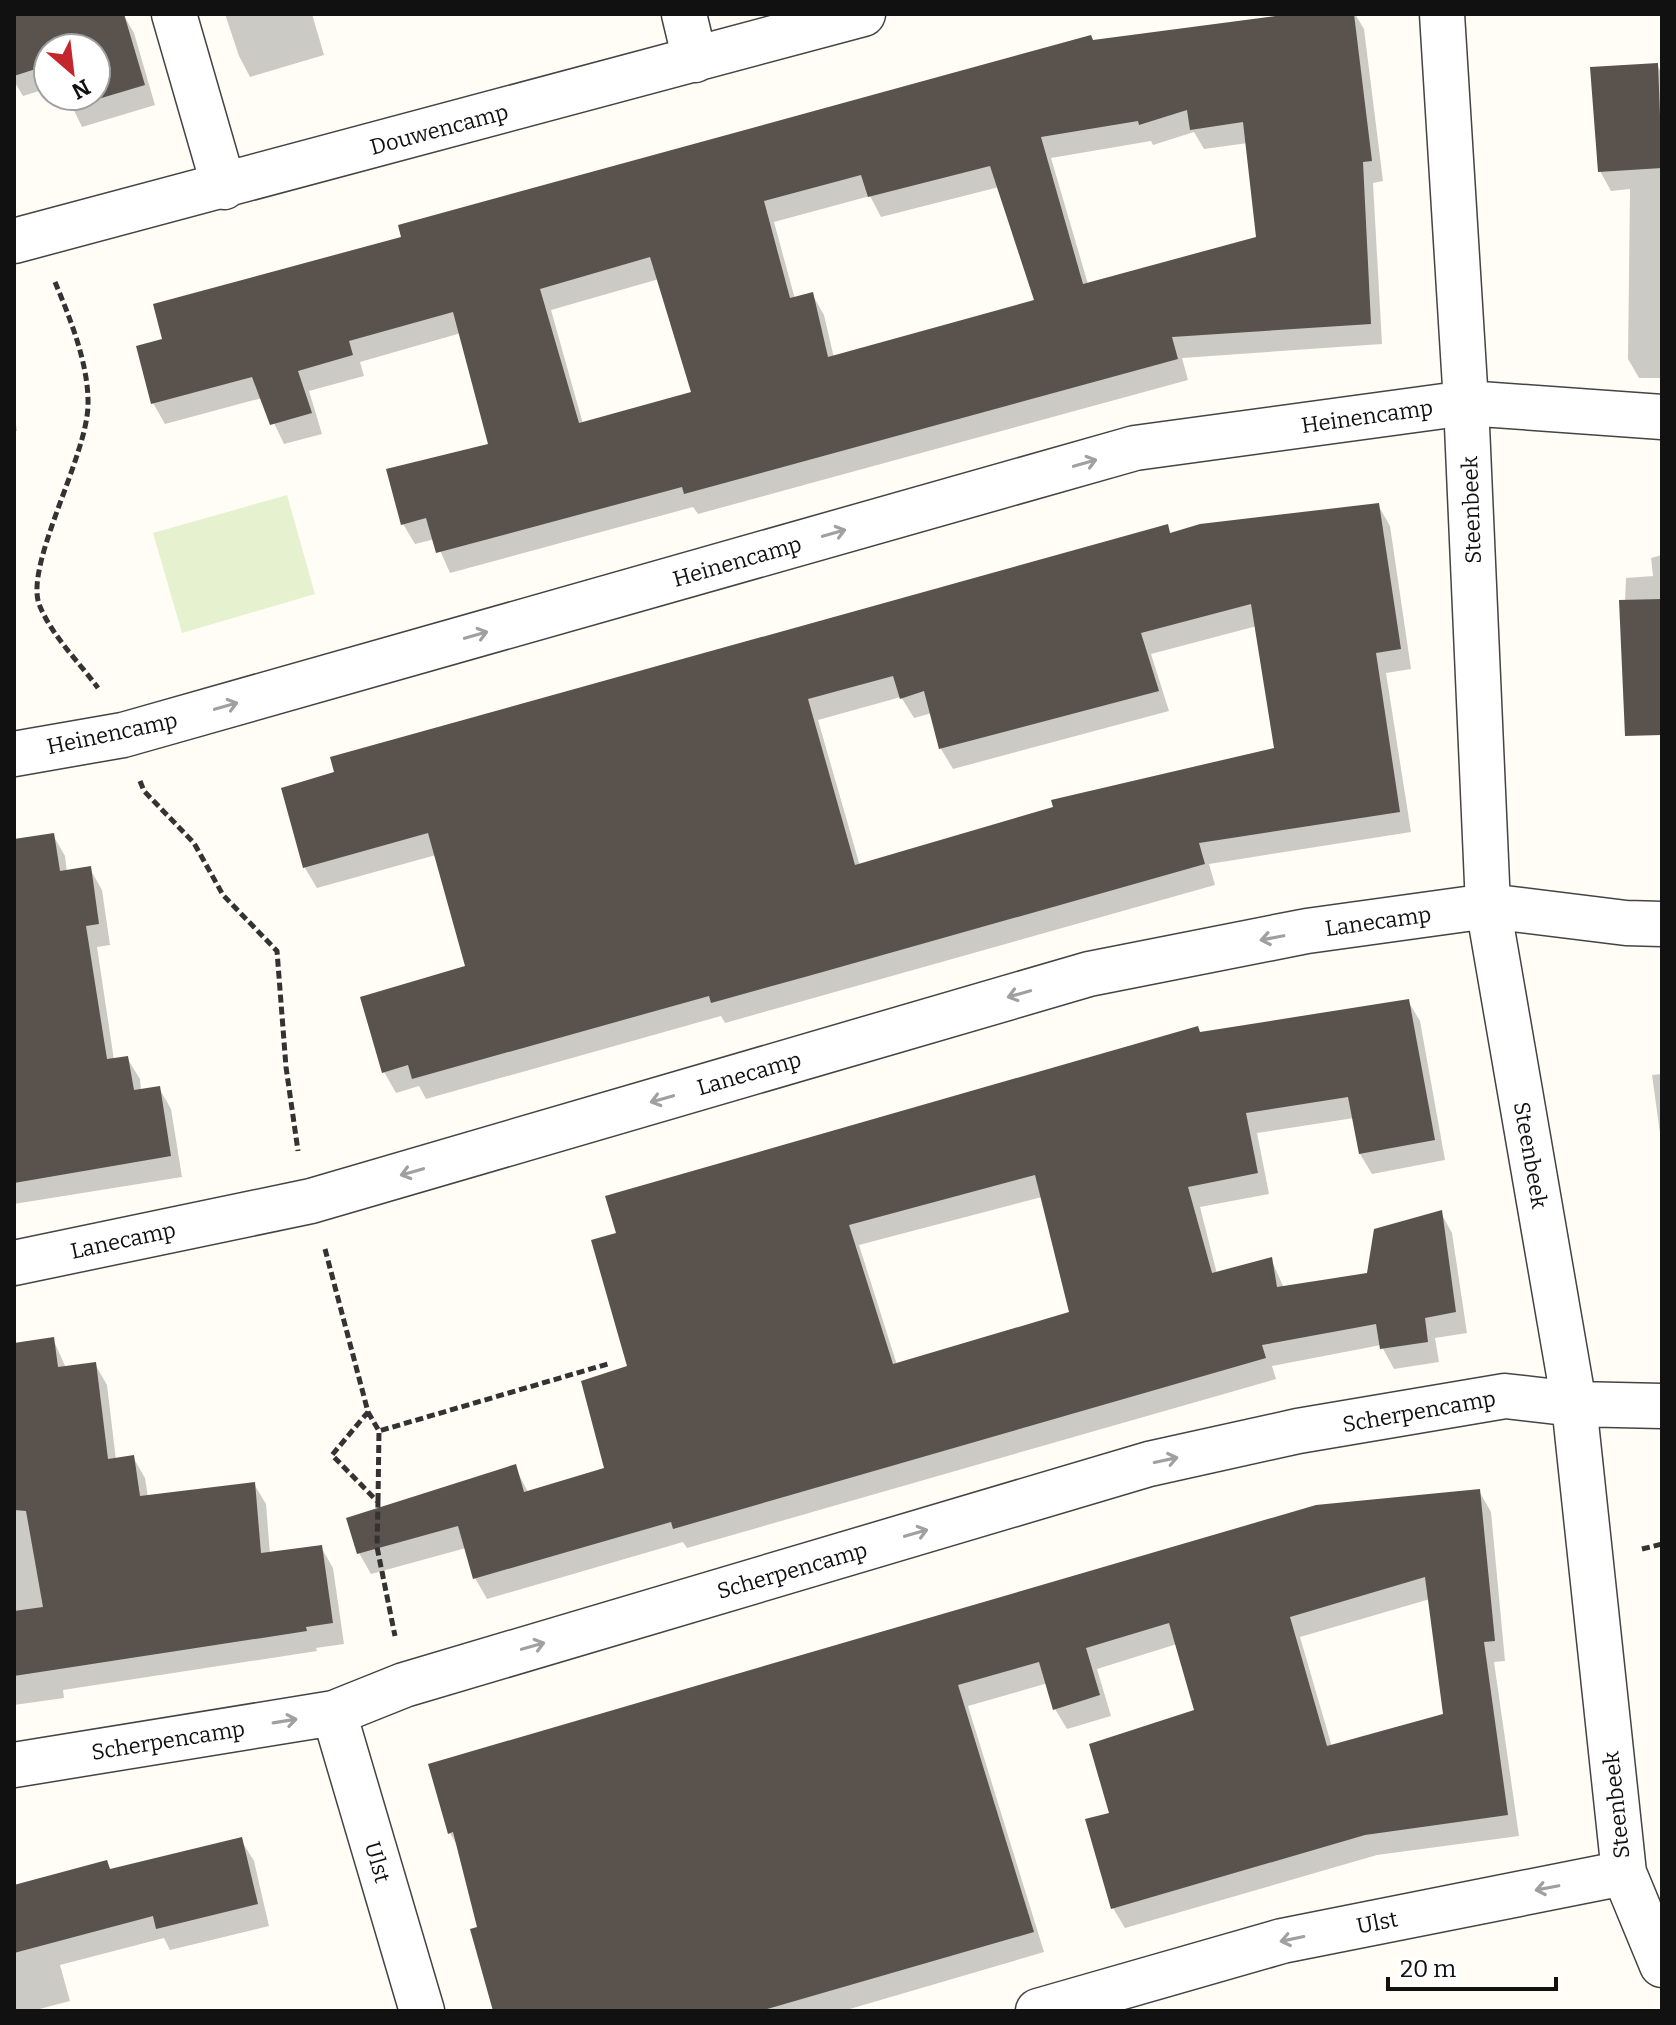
<svg xmlns="http://www.w3.org/2000/svg" width="1676" height="2025" viewBox="0 0 1676 2025" font-family="Bitter,serif">
<style>
.pitch{fill:#e6f2cf}
.shadow{fill:#0003;fill-rule:evenodd}
.building{fill:#5a524d;fill-rule:evenodd}
.lines{fill:none;stroke-linecap:round;stroke-linejoin:round}
.street-casing{stroke:#444;stroke-width:47}
.path{stroke:#333;stroke-width:5;stroke-dasharray:8 4;stroke-linecap:butt}
.street{stroke:#fff;stroke-width:44}
.oneway{stroke:#a0a0a0}
.labels{text-anchor:middle;stroke-width:8;stroke-linejoin:round;paint-order:stroke}
.street-label{font-size:22px;fill:#111;stroke:#fff}
</style>
<rect width="100%" height="100%" fill="#fffdf5"/>
<!-- pitch -->
<path class="pitch" d="M287 495 315 594 182 633 153 533Z"/>
<!-- shadow -->
<path class="shadow" d="M14 14H123L134 33 155 105 82 127 67 96H96V48H48V88L23 96 14 81Z
M225 14H312L324 55 250 77 239 56Z
M1307 14H1355L1364 29 1383 181 1373 183 1382 344 1182 358 1188 380 698 514 693 507 450 573 435 539 415 544 403 524 491 445 461 333 360 362 364 376 309 391 322 434 284 444 262 398 165 424 153 403 165 340 404 238 1093 42ZM1194 132 1204 149 1248 143 1258 239 1088 284 1051 158 1151 141 1153 145ZM999 187 1037 301 834 358 824 315 812 294 795 299 774 222 870 196 881 217ZM659 279 693 394 583 424 551 310Z
M1657 65 1662 74V378H1639L1628 359 1630 189 1611 191 1600 171Z
M14 409 17 431H14Z
M1378 505 1390 526 1411 669 1386 673 1411 832 1209 864 1215 885 725 1023 721 1016 426 1099 419 1086 396 1093 384 1072 468 967 436 855 317 888 305 868 283 789 1167 527 1171 534ZM1257 626 1276 749 860 866 818 720 901 697 914 718 932 713 941 749 953 769 1169 711 1151 654Z
M1662 555V700L1625 602 1626 578 1653 576 1651 558Z
M1662 718V858L1661 857Z
M53 835 65 856 67 872 90 869 102 890 110 945 97 947 114 1060 127 1058 140 1079 141 1091 159 1088 171 1109 182 1177 14 1204V841Z
M1408 1001 1420 1021 1445 1160 1372 1174 1360 1154 1354 1118 1257 1133 1269 1194 1200 1207 1217 1274 1271 1259 1284 1288 1380 1274 1441 1213 1452 1233 1467 1333 1435 1338 1439 1362 1394 1369 1381 1345 1272 1366 1276 1379 687 1548 683 1542 487 1599 475 1578 466 1548 371 1574 359 1553 515 1467 528 1492 607 1469 630 1367 594 1241 1200 1034ZM1042 1197 1071 1313 897 1365 859 1245Z
M1662 1074V1148L1652 1075Z
M53 1339 66 1368 95 1364 107 1385 116 1460 133 1457 145 1478 148 1497 254 1484 266 1504 270 1554 321 1547 333 1568 344 1644 316 1648 317 1651 63 1690 64 1698 14 1705V1345Z
M1479 1491 1491 1512 1505 1661 1494 1662 1519 1836 1377 1855 1125 1928 1113 1908 1111 1814 1196 1711 1177 1644 1097 1669 1111 1716 1067 1729 1055 1709 1048 1683 968 1706 1044 1952 843 2011H501L458 1847 450 1833ZM1430 1599 1446 1715 1332 1747 1300 1637Z
M241 1840 254 1861 269 1926 170 1950 164 1938 60 1965 70 2001 32 2011H14V1887L106 1862 111 1871Z"/>
<!-- building -->
<path class="building" d="M14 14H124L145 85 68 108 65 96H96V48H48V65L14 76Z
M1291 14H1354L1372 161 1363 162 1371 324 1172 337 1178 359 684 494 682 487 436 553 426 518 401 525 386 469 488 444 453 312 349 341 353 355 298 371 312 413 270 425 252 377 151 404 136 346 162 339 153 304 401 237 398 225 1091 35 1093 40ZM1187 110 1190 130 1243 122 1256 237 1083 284 1041 137 1138 121 1139 125ZM990 166 1034 300 828 357 813 292 790 298 764 201 861 175 868 197ZM650 257 691 392 579 423 540 289Z
M1658 63 1662 168 1598 172 1590 67Z
M1379 503 1401 649 1376 653 1400 812 1199 843 1205 864 812 975 711 1003 709 996 412 1079 408 1065 382 1073 360 997 465 966 428 833 303 868 281 788 334 772 330 757 1168 524 1170 533 1200 524ZM1251 604 1274 748 1051 800 1053 807 855 865 808 699 893 676 900 699 924 691 939 749 1159 691 1141 633Z
M1662 599V735L1625 736 1619 600Z
M54 833 60 871 91 866 99 924 86 926 107 1059 128 1056 134 1090 160 1086 171 1156 14 1183V839Z
M1409 999 1435 1140 1359 1154 1348 1097 1246 1113 1258 1173 1188 1187 1212 1273 1272 1257 1277 1287 1367 1273 1374 1229 1442 1210 1456 1312 1425 1318 1428 1342 1380 1349 1376 1324 1262 1345 1266 1358 673 1529 671 1522 473 1579 458 1526 357 1554 346 1518 516 1464 524 1492 604 1468 581 1381 627 1366 591 1240 616 1233 605 1196 1198 1026 1200 1032ZM1035 1175 1069 1312 893 1364 849 1225Z
M54 1337 58 1367 96 1362 108 1459 134 1455 140 1496 255 1482 261 1553 322 1545 333 1623 306 1627 307 1631 14 1676V1611L43 1607 26 1511 14 1510V1343Z
M1480 1489 1495 1641 1484 1642 1508 1815 1365 1835 1111 1909 1085 1819 1109 1813 1089 1744 1194 1710 1169 1623 1086 1648 1100 1695 1053 1710 1039 1662 958 1685 1034 1932 760 2011H493L470 1929 477 1927 453 1832 448 1834 428 1764 1316 1505ZM1425 1577 1443 1714 1327 1746 1290 1617Z
M242 1837 258 1904 156 1929 153 1916 14 1953V1885L107 1860 110 1869Z"/>
<g class="lines">
<!-- street casing -->
<g class="street-casing">
<path id="street" d="M174 14 224 187
M684 14 695 60
M1442 14 1466 403 1488 906 1574 1404 1624 1873 1662 1965
M14 241 863 14
M14 754 123 735 1135 448 1466 403 1662 417
M14 1263 311 1201 1089 974 1307 931 1488 906 1626 923 1662 924
M334 1713 422 2011
M14 1765 334 1713 404 1685 1149 1464 1298 1431 1505 1396 1574 1404 1662 1406
M1038 2011 1282 1941 1624 1873"/>
</g>
<!-- path -->
<path class="path" d="M55 282C70 318 89 365 88 405 87 457 25 564 39 604 51 635 79 662 98 688
M140 781 144 791 194 843 223 895 277 951 286 1067 298 1151
M325 1249 368 1412 332 1455 378 1502 377 1547 395 1636
M368 1412 379 1431
M378 1501 379 1431 611 1363
M1642 1549 1662 1544"/>
<!-- street -->
<use href="#street" class="street"/>
</g>
<!-- one-way arrows -->
<defs><path id="oneway-shaft" d="M-6 0H5M1.5-3L5.5 0L1.5 3" fill="none" stroke-width="1.6" stroke-linecap="round" stroke-linejoin="round" transform="scale(2)"/></defs>
<g class="oneway">
<use href="#oneway-shaft" transform="translate(1085 463) rotate(-16)"/>
<use href="#oneway-shaft" transform="translate(834 533) rotate(-16)"/>
<use href="#oneway-shaft" transform="translate(476 635) rotate(-16)"/>
<use href="#oneway-shaft" transform="translate(226 706) rotate(-16)"/>
<use href="#oneway-shaft" transform="translate(1272 938) rotate(169)"/>
<use href="#oneway-shaft" transform="translate(1019 994) rotate(164)"/>
<use href="#oneway-shaft" transform="translate(662 1099) rotate(164)"/>
<use href="#oneway-shaft" transform="translate(412 1172) rotate(164)"/>
<use href="#oneway-shaft" transform="translate(1166 1460) rotate(-12)"/>
<use href="#oneway-shaft" transform="translate(916 1533) rotate(-16)"/>
<use href="#oneway-shaft" transform="translate(533 1646) rotate(-16)"/>
<use href="#oneway-shaft" transform="translate(285 1721) rotate(-9)"/>
<use href="#oneway-shaft" transform="translate(1547 1888) rotate(169)"/>
<use href="#oneway-shaft" transform="translate(1292 1939) rotate(168)"/>
</g>
<g class="labels">
<!-- street labels -->
<g class="street-label">
<text transform="translate(439 129) rotate(-15)" y="8">Douwencamp</text>
<text transform="translate(1367 416) rotate(-8)" y="8">Heinencamp</text>
<text transform="translate(1471 510) rotate(-92)" y="8">Steenbeek</text>
<text transform="translate(737 561) rotate(-16)" y="8">Heinencamp</text>
<text transform="translate(112 733) rotate(-12)" y="8">Heinencamp</text>
<text transform="translate(1378 921) rotate(-8)" y="8">Lanecamp</text>
<text transform="translate(749 1073) rotate(-16)" y="8">Lanecamp</text>
<text transform="translate(1531 1155) rotate(80)" y="8">Steenbeek</text>
<text transform="translate(123 1240) rotate(-12)" y="8">Lanecamp</text>
<text transform="translate(1419 1411) rotate(-10)" y="8">Scherpencamp</text>
<text transform="translate(792 1570) rotate(-16)" y="8">Scherpencamp</text>
<text transform="translate(168 1740) rotate(-9)" y="8">Scherpencamp</text>
<text transform="translate(1616 1805) rotate(-96)" y="8">Steenbeek</text>
<text transform="translate(378 1862) rotate(74)" y="8">Ulst</text>
<text transform="translate(1377 1922) rotate(-11)" y="8">Ulst</text>
</g>
</g>
<!-- border -->
<rect width="1676" height="2025" fill="none" stroke="#111111" stroke-width="32"/>
<!-- north arrow -->
<g transform="translate(72 72) rotate(152)"><circle r="38" fill="#ffffff" stroke="#a0a0a0" stroke-width="2"/>
<path d="M0-6L14 30L0 20L-14 30Z" fill="#c4262e"/>
<text y="-12" font-size="22" font-weight="bold" text-anchor="middle" fill="#111111">N</text>
</g>
<!-- scale -->
<path d="M1388 1977v12h168v-12" fill="none" stroke="#111111" stroke-width="4"/>
<text x="1400" y="1977" font-size="24" fill="#111111" stroke="#ffffff" stroke-width="6" paint-order="stroke">20 m</text>
</svg>
